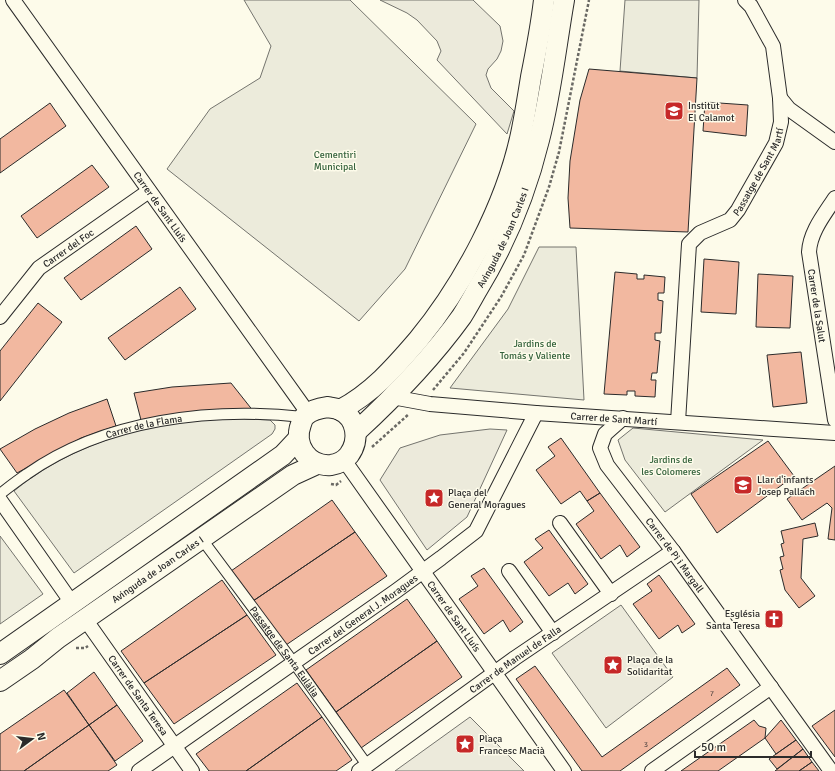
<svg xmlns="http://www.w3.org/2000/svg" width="835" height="771" viewBox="0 0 835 771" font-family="Signika,sans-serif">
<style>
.green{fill:#ecebdb;stroke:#74746e}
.parking{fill:#eceadb;stroke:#74746e}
.building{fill:#f2b8a0;stroke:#2b2b2b}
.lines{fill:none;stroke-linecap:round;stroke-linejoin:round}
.pedestrian-casing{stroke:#2b2b2b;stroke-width:12}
.minor-casing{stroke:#2b2b2b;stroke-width:16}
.secondary-casing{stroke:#2b2b2b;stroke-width:22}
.path{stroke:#6a6964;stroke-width:2.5;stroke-dasharray:3 2;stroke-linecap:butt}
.pedestrian{stroke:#fdfbea;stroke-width:10}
.minor{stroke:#fdfbea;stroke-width:14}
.secondary{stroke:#fdfbea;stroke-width:20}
.labels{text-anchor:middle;stroke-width:3;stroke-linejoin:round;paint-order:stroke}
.number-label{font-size:8px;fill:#5d4e48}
.poi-label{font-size:10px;fill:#2b2b2b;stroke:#fdfbea;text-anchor:start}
.park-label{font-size:10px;fill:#34623c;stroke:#fdfbea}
.street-label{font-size:10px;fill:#2b2b2b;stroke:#fdfbea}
</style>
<rect width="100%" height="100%" fill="#fdfbea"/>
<!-- green -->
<path class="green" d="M244 0H350L476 124 405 269 359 321 167 169 210 109 260 78 271 46Z
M625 0H699L697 78 620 71Z
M539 247H576L584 400 450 388 508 309Z
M222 418 270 420 275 425V429L272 434 74 573 14 491C60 453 118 432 176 422 191 420 207 419 222 418Z
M633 428 763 440 665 512 625 460 618 440Z
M0 536 43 594 0 624Z"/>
<!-- parking -->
<path class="parking" d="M380 0H473L500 26 503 41 501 51 497 59 488 69 486 75 491 88 514 111 507 134 437 60 441 51 437 41 417 20 407 13Z
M490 429 507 430 467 517 427 550 380 480 400 448 440 435Z
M621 605 673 677 606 728 552 653Z
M470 717 524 771H395Z"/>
<!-- building -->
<path class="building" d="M589 69 697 78 688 232 570 228 568 198 570 161 580 100Z
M705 102 748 105 746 136 703 131Z
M50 103 66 126 0 173V139Z
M92 165 109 187 37 238 21 216Z
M136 226 152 249 81 300 64 278Z
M704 259 739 262 736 314 701 312Z
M615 272 637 274V279H644V275L665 277 664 293H658V300L663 301 661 333H655V340L660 341 657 373H652L651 380H656L655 397 635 396V391H627V395L604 394Z
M758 274 793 276 790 328 756 327Z
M180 287 196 309 125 360 108 338Z
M38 303 62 322 0 401V351Z
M801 352 807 403 773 407 767 355Z
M231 383 254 412 180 414 141 420 134 393 172 387Z
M107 399 116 426 81 438 17 473 0 449 35 429 69 413Z
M561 438 600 493 587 501 580 491 561 504 536 470 555 456 548 447Z
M768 441 794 476 717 533 691 494Z
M835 466V540L828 539 832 508 827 503 802 520 787 499Z
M600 493 640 547 627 557 620 545 601 559 576 524 594 511 587 501Z
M332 500 355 532 253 601 231 571Z
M815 523 818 536 803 539 801 578 815 596 799 608 785 590 780 570 783 569 780 557 784 556 781 544 784 543 781 531Z
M549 530 588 584 575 594 568 583 549 596 524 562 543 548 535 539Z
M355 532 387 576 286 645 253 601Z
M484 568 523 622 510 632 503 620 484 634 459 599 478 586 471 576Z
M659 575 695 624 682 633 678 625 659 639 633 604 652 591 647 584Z
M222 580 247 615 144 683 121 651Z
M407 599 437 641 336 712 306 670Z
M247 615 276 655 174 724 144 683Z
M437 641 462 677 361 748 336 712Z
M535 666 602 757 727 668 740 685 620 771H582L516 679Z
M94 672 117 705 89 725 67 693Z
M297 683 322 717 246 771H209L196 754Z
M64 690 89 725 24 771H0V734Z
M117 705 143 741 115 761 89 725Z
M835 710V757L812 726Z
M322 717 352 760 336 771H246Z
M754 720 759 726 766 728 765 738 718 771H681Z
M781 720 796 740 776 754 765 738Z
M89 725 117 765 108 771H24Z
M796 740 803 749 777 769 769 759Z
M803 749 812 762 799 771H775Z
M812 762 819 771H799Z"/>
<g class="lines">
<!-- pedestrian casing -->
<g class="pedestrian-casing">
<g id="pedestrian">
<path id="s1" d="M0 494C9 487 18 480 27 474 105 419 211 407 303 417"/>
<path id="s2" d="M201 538 294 663 367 765"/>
</g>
</g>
<!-- minor casing -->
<g class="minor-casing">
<g id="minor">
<path id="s3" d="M13 0 308 413"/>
<path d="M780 98 789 109 835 142"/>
<path id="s4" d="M835 198C824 215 810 232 809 252L835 420"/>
<path id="s5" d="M0 317 39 268 149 191"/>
<path id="s6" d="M392 397 430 404 536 413 835 433"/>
<path id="s7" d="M623 418 605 434 600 448 607 465 673 551 831 771"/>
<path id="s8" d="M678 422 689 244 700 233 730 220 738 210 776 143 781 122 780 98 773 46 751 6 745 0"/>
<path id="s9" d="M344 460 564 771"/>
<path d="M0 500 72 603"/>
<path d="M560 523 611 594"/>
<path d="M509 571 553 633"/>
<path id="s10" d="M85 619 192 771"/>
<path id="s11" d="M139 771 396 591 441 558 476 531 536 413"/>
<path id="s12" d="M359 771 515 658 673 551"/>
<path d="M652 771 771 687"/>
</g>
</g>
<!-- secondary casing -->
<g class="secondary-casing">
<g id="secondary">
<path d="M328 407C331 408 336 408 340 410 357 418 360 440 349 455 345 460 339 464 331 465 308 467 293 445 301 424 302 421 303 418 305 416 311 410 320 408 328 407Z"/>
<path d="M340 410C372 393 394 368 418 340 464 284 506 205 521 134 525 115 528 96 531 77 536 52 541 26 544 0"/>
<path id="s13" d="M356 432C394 397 431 359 462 316 467 308 472 299 477 290 505 244 526 193 539 140 551 94 556 46 564 0"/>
<path d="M0 654 283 455 298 439"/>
<path id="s14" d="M0 681 32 659 58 638 293 475 317 464"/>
</g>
</g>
<!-- path -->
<path class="path" d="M433 390 464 353 501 297 524 255 549 187 559 152 589 0
M372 447 409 414
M331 484 336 485 341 481
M76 648H85L88 646"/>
<!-- pedestrian -->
<use href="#pedestrian" class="pedestrian"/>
<!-- minor -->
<use href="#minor" class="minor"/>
<!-- secondary -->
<use href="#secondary" class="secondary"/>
</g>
<!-- icons -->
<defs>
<g id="school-square" transform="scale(1)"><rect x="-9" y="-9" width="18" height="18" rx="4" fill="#c62828" stroke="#fdfbea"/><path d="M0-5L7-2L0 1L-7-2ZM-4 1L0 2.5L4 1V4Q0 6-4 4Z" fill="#fff"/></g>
<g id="sight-square" transform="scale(1)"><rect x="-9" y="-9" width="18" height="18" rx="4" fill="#c62828" stroke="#fdfbea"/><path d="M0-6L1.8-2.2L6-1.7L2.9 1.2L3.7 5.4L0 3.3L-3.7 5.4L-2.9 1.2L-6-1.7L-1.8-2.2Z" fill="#fff"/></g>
<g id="church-square" transform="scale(1)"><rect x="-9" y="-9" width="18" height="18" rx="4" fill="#c62828" stroke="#fdfbea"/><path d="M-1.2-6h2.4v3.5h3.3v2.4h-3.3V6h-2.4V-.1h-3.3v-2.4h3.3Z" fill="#fff"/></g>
</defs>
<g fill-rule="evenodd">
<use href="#school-square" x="674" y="111"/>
<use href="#school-square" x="743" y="485"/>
<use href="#sight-square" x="434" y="498"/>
<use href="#church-square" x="774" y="619"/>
<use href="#sight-square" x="613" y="665"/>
<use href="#sight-square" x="465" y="744"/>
</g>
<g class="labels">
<!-- number labels -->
<g class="number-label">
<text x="712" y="696">7</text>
<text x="646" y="747">3</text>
</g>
<!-- poi labels -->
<g class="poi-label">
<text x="688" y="109">Institut<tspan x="688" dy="12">El Calamot</tspan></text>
<text x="757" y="483">Llar d'infants<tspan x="757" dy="12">Josep Pallach</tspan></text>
<text x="448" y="496">Plaça del<tspan x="448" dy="12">General Moragues</tspan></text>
<text x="760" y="617" text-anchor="end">Església<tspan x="760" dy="12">Santa Teresa</tspan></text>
<text x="627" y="663">Plaça de la<tspan x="627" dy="12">Solidaritat</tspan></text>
<text x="479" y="742">Plaça<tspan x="479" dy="12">Francesc Macià</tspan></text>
</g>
<!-- park labels -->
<g class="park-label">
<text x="335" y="158">Cementiri<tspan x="335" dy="12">Municipal</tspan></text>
<text x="535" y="347">Jardins de<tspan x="535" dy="12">Tomás y Valiente</tspan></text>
<text x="671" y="463">Jardins de<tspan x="671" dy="12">les Colomeres</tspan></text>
</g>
<!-- street labels -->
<g class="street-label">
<text dy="4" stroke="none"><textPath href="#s8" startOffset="283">Passatge de Sant Martí</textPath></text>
<text dy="4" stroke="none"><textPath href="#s3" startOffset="254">Carrer de Sant Lluís</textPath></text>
<text dy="4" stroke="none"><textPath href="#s13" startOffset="246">Avinguda de Joan Carles I</textPath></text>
<text dy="4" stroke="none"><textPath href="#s5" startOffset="98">Carrer del Foc</textPath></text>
<text dy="4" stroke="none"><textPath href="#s4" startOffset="115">Carrer de la Salut</textPath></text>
<text dy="4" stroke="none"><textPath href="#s6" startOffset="223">Carrer de Sant Martí</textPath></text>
<text dy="4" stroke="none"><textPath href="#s1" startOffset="161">Carrer de la Flama</textPath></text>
<text dy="4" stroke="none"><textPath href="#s7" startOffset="170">Carrer de Pi i Margall</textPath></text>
<text dy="4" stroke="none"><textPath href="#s14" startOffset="193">Avinguda de Joan Carles I</textPath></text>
<text dy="4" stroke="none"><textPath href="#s11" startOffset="273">Carrer del General J. Moragues</textPath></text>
<text dy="4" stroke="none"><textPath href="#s9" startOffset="191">Carrer de Sant Lluís</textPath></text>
<text dy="4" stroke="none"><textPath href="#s2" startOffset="141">Passatge de Santa Eulàlia</textPath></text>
<text dy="4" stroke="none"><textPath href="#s12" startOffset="192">Carrer de Manuel de Falla</textPath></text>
<text dy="4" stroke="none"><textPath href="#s10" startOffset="93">Carrer de Santa Teresa</textPath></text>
</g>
</g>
<!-- north arrow -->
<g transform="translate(32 739) rotate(75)" stroke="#fdfbea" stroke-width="3" paint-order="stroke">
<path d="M0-3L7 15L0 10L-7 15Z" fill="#2b2b2b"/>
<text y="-6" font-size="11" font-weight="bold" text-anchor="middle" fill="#2b2b2b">N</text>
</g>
<!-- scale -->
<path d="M695 751v6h116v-6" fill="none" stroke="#2b2b2b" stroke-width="2"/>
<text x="701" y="751" font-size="12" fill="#2b2b2b" stroke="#fdfbea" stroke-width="3" paint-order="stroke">50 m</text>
</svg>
